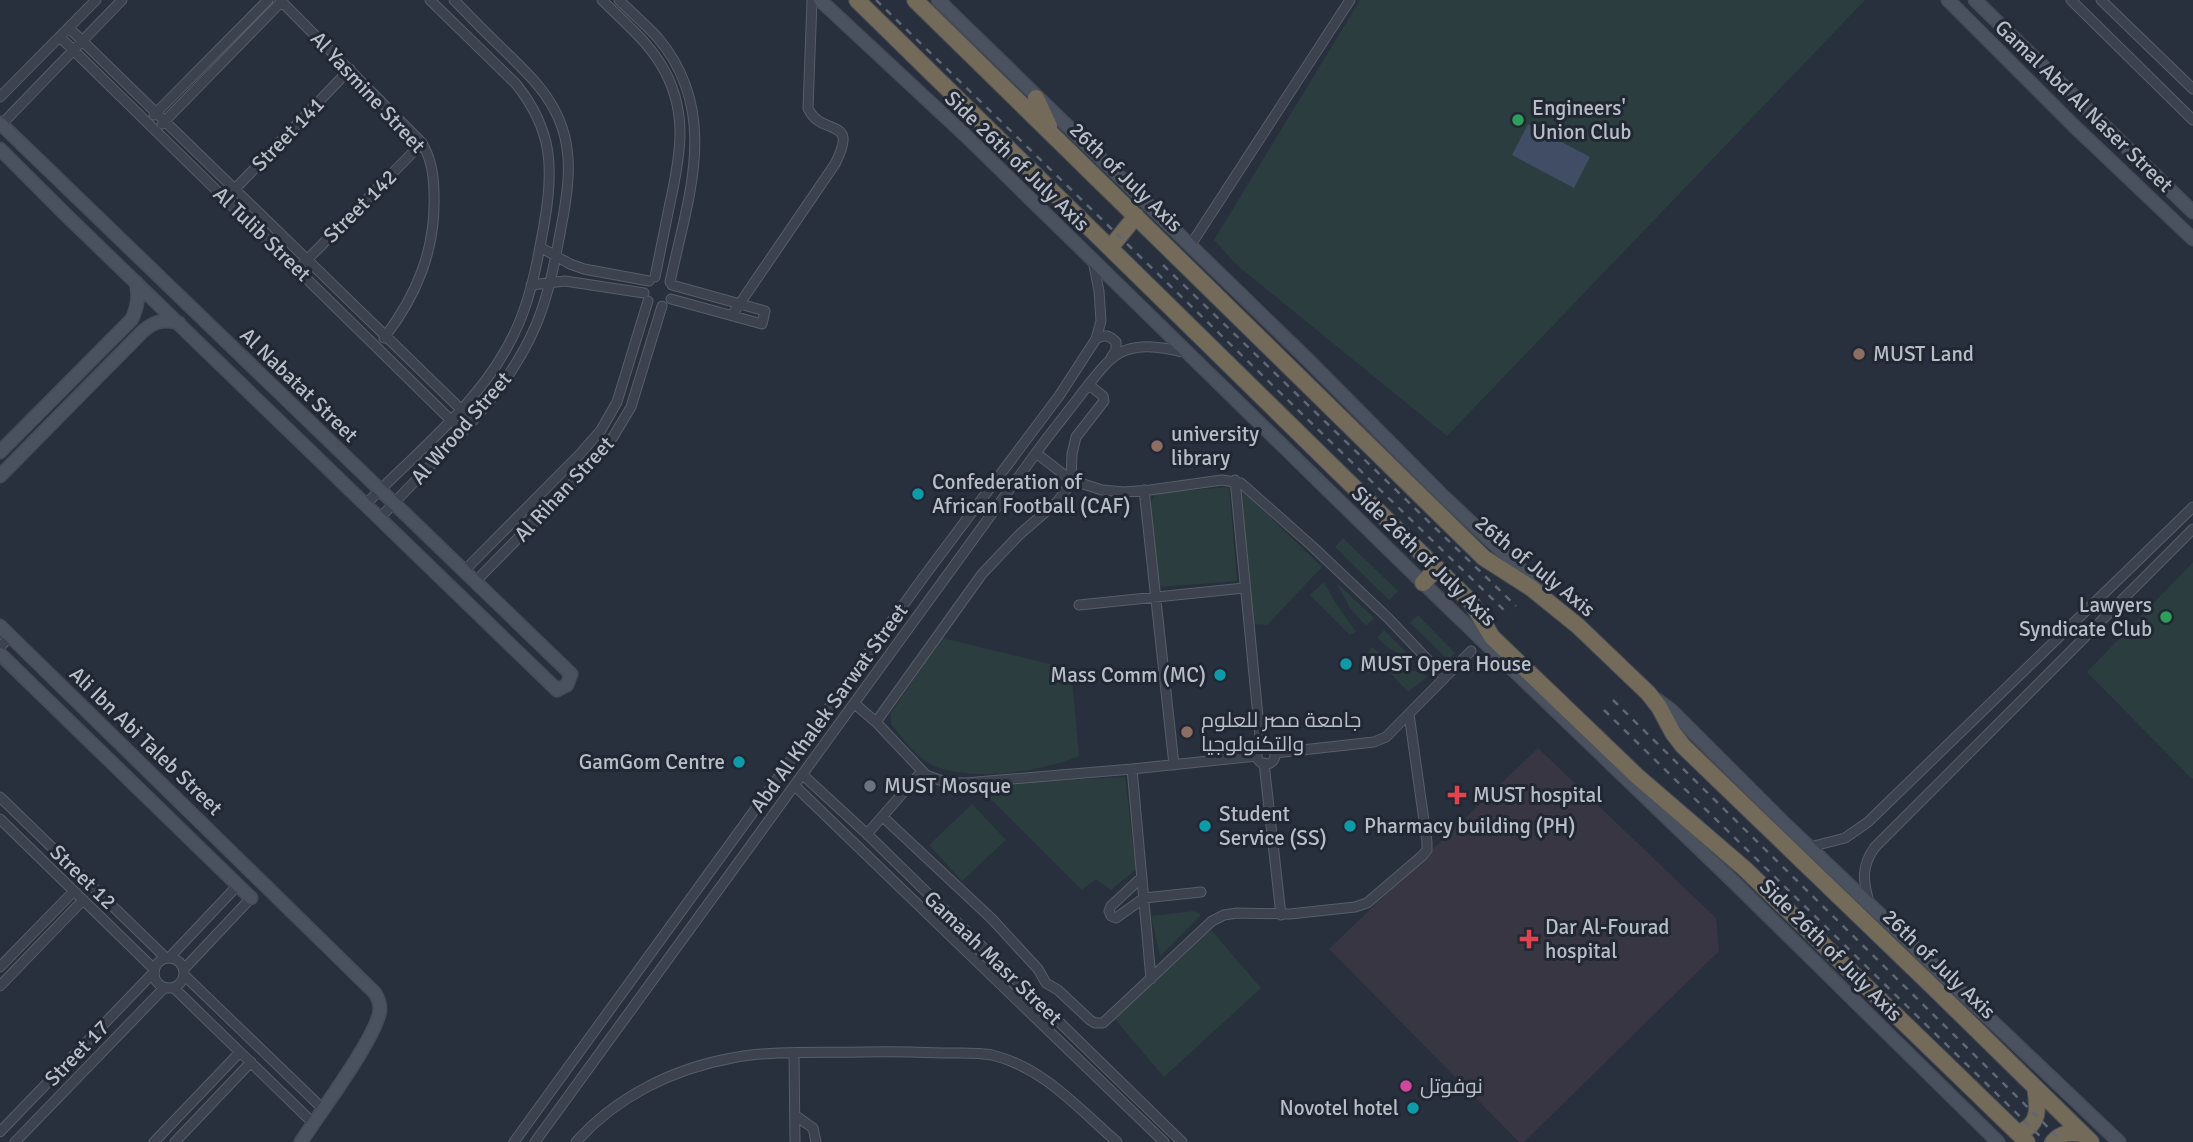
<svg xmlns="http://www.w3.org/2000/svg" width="2193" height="1142" viewBox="0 0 2193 1142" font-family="Signika,Cairo,sans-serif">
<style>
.medical{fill:#383642}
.green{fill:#2b3d3f}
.water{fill:#404d64}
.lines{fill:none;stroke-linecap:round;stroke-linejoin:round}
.street-casing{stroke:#575e68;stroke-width:11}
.secondary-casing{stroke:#454c57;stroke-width:15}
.highway-casing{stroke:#444b55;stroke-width:18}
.street{stroke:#3c434e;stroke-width:9}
.secondary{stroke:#4a5260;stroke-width:12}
.highway{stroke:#736a5a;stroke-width:16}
.rail{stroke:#5f6774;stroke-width:2.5;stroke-dasharray:7 7;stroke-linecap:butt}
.leisure-dot{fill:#2e9e5b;stroke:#212833;stroke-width:2.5}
.education-dot{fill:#8d6e63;stroke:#212833;stroke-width:2.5}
.culture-dot{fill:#0f9aa8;stroke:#212833;stroke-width:2.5}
.worship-dot{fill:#6b7280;stroke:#212833;stroke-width:2.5}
.health-dot{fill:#e0444e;stroke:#212833;stroke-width:2.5}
.hotel-dot{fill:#d1479c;stroke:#212833;stroke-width:2.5}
.labels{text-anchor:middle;stroke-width:6;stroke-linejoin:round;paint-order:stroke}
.street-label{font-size:21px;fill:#b8bec8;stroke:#212833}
.poi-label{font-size:21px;fill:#b8bec8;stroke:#212833;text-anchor:start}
</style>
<rect width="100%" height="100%" fill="#28303d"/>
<!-- medical -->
<path class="medical" d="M1538 748 1716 918 1719 951 1524 1142H1519L1329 949Z"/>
<!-- green -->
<path class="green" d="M1360 0H1865L1447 436 1238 266 1214 240Z
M1229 487 1237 581 1160 587 1149 506 1156 493Z
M1241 489 1322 567 1267 625 1251 624 1238 490Z
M1343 538 1398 591 1389 600 1335 547Z
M2193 562V778L2192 779 2087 672Z
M1324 582 1335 602 1356 632 1350 635 1310 595Z
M1336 582 1374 618 1366 626 1350 608Z
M1418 615 1455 653 1448 660 1410 623Z
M1384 630 1413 659C1399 655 1387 648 1377 638Z
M942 638 1071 669 1079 756C1040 772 975 782 934 766 917 759 903 738 891 724V713Z
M1372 647 1393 663 1428 676 1408 692 1374 655 1368 652Z
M1125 777 1136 869 1111 890 1096 879 1082 890 977 785Z
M972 804 1006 840 962 881 929 845Z
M1194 911 1201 915 1160 956 1151 916Z
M1211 930 1261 988 1164 1077 1114 1018Z"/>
<!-- water -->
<path class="water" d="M1528 124 1590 157 1574 188 1512 155Z"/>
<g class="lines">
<!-- street casing -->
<g class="street-casing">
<path id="street" d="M280 0 422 143C431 158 434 177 434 194 436 249 417 295 384 338
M602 0C622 20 645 39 660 63 689 109 681 153 670 203 665 228 660 253 655 277
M619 0C632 13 646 25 658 38 721 113 688 197 670 282
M2071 0 2193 120
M2101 0 2193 89
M69 28 473 421
M60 37 463 432
M0 97 96 0
M154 115 268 0
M162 124 283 0
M0 126 122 0
M232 192 350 69
M1190 246 1350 0
M540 247 570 264 584 269 649 281
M303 264 422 143
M531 285 565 281 644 293
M671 299 762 324 765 311 672 285
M732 315 835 164C860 115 821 138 808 108L812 0
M1096 339C1104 334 1109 335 1116 342V350L1111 358
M1036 453 1071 480 1102 490 1124 492 1150 490 1222 480 1241 483 1312 546 1389 619 1444 677
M1235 480 1261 747
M1144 490 1174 765
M365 505C420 448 488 398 519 323 532 292 538 258 544 225 554 169 553 130 516 84L430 0
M380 518C435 457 503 403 536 325 549 294 555 261 561 228 569 187 575 147 554 109 543 88 526 72 510 56 491 38 472 19 454 0
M464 571 580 454 601 430 617 402 648 301
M475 582 591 464 613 437 631 407 662 306
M1079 605 1244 588
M0 647 10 636
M855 704 876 722 926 775 945 782 965 783 1132 769 1257 756
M876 722 982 574 1020 534 1057 502 1066 490 1071 480 1072 454 1076 437 1104 401 1103 396 1089 385
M1257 755a9 9 0 1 1 18 0a9 9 0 1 1-18 0Z
M1275 753 1374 742 1386 737 1471 651
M1264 763 1281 915
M1132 769 1151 979
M803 775 867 834 1182 1142
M795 786 1164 1142
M0 797 166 958
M883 817 992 919 1038 969 1046 983 1058 990 1090 1020 1095 1023H1103L1212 921 1224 915 1237 913 1290 914 1355 907 1367 903 1422 856 1427 850V842L1409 714
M0 819 154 969
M867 834 922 771
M1810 847 1845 838 1868 822 2193 507
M1142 877 1111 906 1109 911 1111 916 1116 918 1144 898 1201 892
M1869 902C1863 881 1861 866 1875 847L2193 529
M154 973a15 15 0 1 1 30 0a15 15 0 1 1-30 0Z
M169 958 238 885
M0 967 74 891
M184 969 251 898
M184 975 323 1109
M0 986 83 900
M174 988 313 1123
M794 1054 795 1142
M796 1116 813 1128 816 1142
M0 1132 153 973
M15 1142 164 988
M154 1142 240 1052
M175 1142 251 1062
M514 1142 925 575 1059 396 1096 339 1101 321 1099 291 1093 261
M535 1142 1036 453C1051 432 1067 413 1082 393 1091 382 1100 369 1110 360 1131 340 1163 347 1187 353
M576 1142C616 1097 672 1069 732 1058 772 1050 822 1053 864 1052 891 1051 917 1052 944 1053 959 1053 977 1052 992 1055 1043 1067 1079 1109 1117 1142"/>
</g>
<!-- secondary casing -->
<g class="secondary-casing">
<path id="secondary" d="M820 0 965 135 1423 583 1738 886 1998 1142
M938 0 1307 359 1444 497 1541 588
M1948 0 2073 125 2193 239
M1975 0 2193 212
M0 123 571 674 567 685 557 690 66 215 0 149
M0 452 132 319C138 305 139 296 136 282
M0 476 143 331C155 321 163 319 179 323
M0 626 375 993C378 998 380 1003 380 1009 378 1036 318 1115 301 1142
M0 654 251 898
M1656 699 1671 710 1785 824 2119 1142"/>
</g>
<!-- highway casing -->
<g class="highway-casing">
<path id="highway" d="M857 0 1471 602 1492 637 1637 776 1745 869 2027 1142
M915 0 1484 558 1531 588 1578 626 1648 693 1659 707 1673 733 1683 746 1933 987 2091 1142
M1036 98 1049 126
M1110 248 1136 216
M1423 583 1437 568
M2018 1133C2041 1125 2038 1107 2035 1087
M2053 1142C2062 1132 2070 1132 2083 1134"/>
</g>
<!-- street -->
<use href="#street" class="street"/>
<!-- secondary -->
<use href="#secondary" class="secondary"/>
<!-- highway -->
<use href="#highway" class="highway"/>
<!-- rail -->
<path class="rail" d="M876 0 1508 614
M1163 265 1516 606
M1613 700 2063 1142
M1604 710 2046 1142"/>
</g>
<!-- markers -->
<g class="leisure-dot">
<circle cx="1518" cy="120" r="7"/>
<circle cx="2166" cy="617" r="7"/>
</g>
<g class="education-dot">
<circle cx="1859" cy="354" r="7"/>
<circle cx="1157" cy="446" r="7"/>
<circle cx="1187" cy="732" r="7"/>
</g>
<g class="culture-dot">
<circle cx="918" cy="494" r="7"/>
<circle cx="1346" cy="664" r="7"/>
<circle cx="1220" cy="675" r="7"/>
<circle cx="739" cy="762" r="7"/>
<circle cx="1205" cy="826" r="7"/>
<circle cx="1350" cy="826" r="7"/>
<circle cx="1413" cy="1108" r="7"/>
</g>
<circle class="worship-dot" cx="870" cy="786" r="7"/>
<g class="health-dot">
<path d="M1453.5 784.5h7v7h7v7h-7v7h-7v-7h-7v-7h7z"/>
<path d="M1525.5 928.5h7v7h7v7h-7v7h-7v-7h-7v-7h7z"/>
</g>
<circle class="hotel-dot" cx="1406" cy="1086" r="7"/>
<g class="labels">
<!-- street labels -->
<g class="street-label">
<text transform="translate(368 92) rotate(47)" y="7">Al Yasmine Street</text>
<text transform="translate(2084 106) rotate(44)" y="7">Gamal Abd Al Naser Street</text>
<text transform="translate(288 134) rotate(-46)" y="7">Street 141</text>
<text transform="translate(1017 161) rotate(44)" y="7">Side 26th of July Axis</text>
<text transform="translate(1126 177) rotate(44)" y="7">26th of July Axis</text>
<text transform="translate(360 206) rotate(-45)" y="7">Street 142</text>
<text transform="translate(262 234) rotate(44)" y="7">Al Tulib Street</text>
<text transform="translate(299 385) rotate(44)" y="7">Al Nabatat Street</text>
<text transform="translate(461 428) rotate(-49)" y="7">Al Wrood Street</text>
<text transform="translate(564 489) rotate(-47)" y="7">Al Rihan Street</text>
<text transform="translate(1424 556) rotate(44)" y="7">Side 26th of July Axis</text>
<text transform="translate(1535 566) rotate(39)" y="7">26th of July Axis</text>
<text transform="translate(829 708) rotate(-54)" y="7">Abd Al Khalek Sarwat Street</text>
<text transform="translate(146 741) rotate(44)" y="7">Ali Ibn Abi Taleb Street</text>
<text transform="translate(83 877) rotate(44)" y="7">Street 12</text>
<text transform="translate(1831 950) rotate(45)" y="7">Side 26th of July Axis</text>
<text transform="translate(993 958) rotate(44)" y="7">Gamaah Masr Street</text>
<text transform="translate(1939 964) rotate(44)" y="7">26th of July Axis</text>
<text transform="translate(77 1053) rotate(-46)" y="7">Street 17</text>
</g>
<!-- poi labels -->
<g class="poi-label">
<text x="1532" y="115">Engineers'<tspan x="1532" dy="24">Union Club</tspan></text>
<text x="1873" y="361">MUST Land</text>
<text x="1171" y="441">university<tspan x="1171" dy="24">library</tspan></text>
<text x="932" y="489">Confederation of<tspan x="932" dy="24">African Football (CAF)</tspan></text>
<text x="2152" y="612" text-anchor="end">Lawyers<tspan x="2152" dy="24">Syndicate Club</tspan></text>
<text x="1360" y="671">MUST Opera House</text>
<text x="1206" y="682" text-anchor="end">Mass Comm (MC)</text>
<text x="1201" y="727">جامعة مصر للعلوم<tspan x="1201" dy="24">والتكنولوجيا</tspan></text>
<text x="725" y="769" text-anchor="end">GamGom Centre</text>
<text x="884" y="793">MUST Mosque</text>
<text x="1473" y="802">MUST hospital</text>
<text x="1219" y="821">Student<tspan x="1219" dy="24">Service (SS)</tspan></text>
<text x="1364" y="833">Pharmacy building (PH)</text>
<text x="1545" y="934">Dar Al-Fourad<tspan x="1545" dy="24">hospital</tspan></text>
<text x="1420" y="1093">نوفوتل</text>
<text x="1399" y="1115" text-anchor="end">Novotel hotel</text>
</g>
</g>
</svg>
